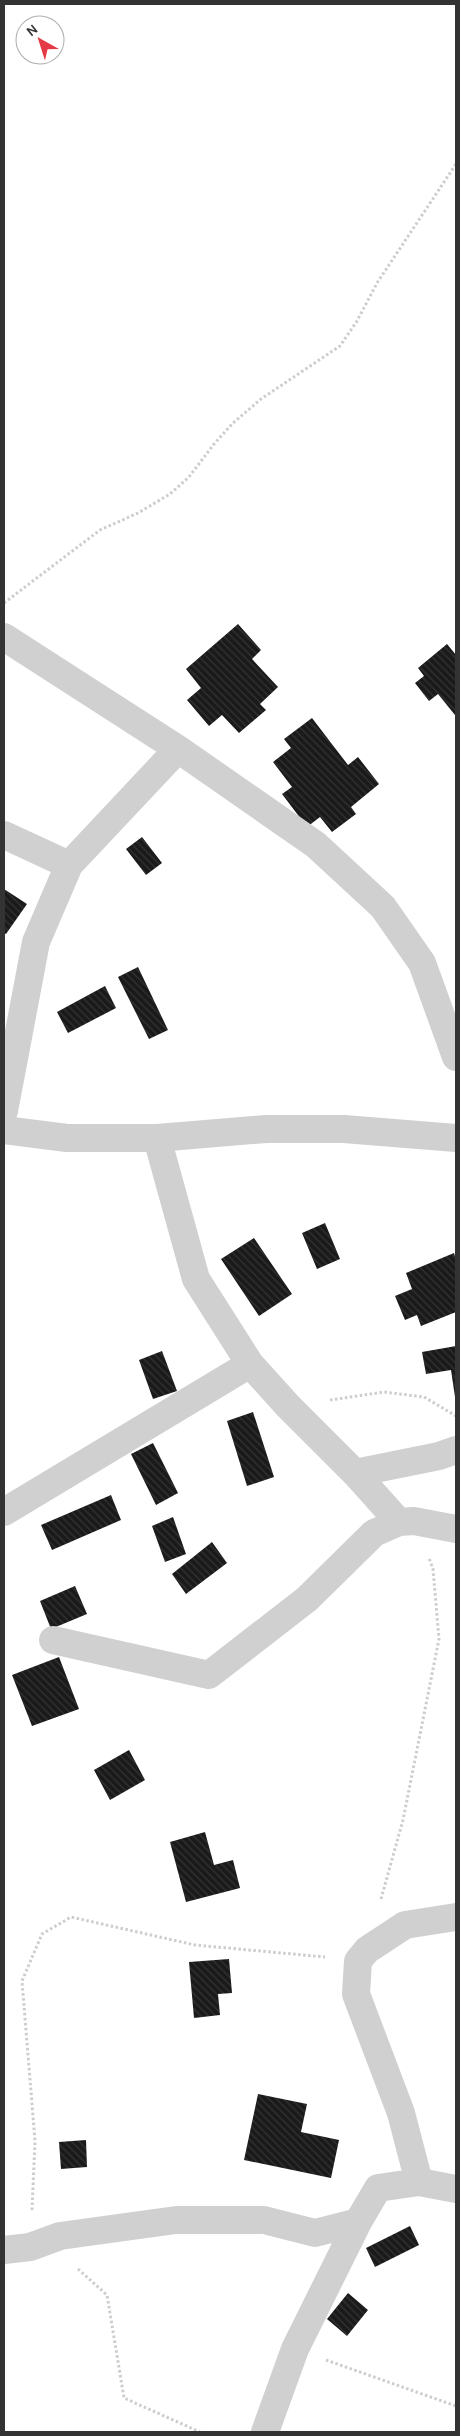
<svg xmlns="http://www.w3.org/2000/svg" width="460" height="2436" viewBox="0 0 460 2436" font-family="Karla,sans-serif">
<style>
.building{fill:url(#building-back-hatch)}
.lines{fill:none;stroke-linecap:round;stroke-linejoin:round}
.path{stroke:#cdcdcd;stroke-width:3;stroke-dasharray:2.5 2.5;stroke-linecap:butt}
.street{stroke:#d0d0d0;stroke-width:28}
</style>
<defs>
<pattern id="building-back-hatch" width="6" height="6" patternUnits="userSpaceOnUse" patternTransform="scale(1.25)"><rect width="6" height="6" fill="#1a1a1a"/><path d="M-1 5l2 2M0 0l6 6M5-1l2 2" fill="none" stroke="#333"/></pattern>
</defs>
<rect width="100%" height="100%" fill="#fff"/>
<!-- building -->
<path class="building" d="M238 624 261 650 252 659 278 687 260 704 266 710 239 733 222 715 209 726 187 700 201 688 186 669Z
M447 644 456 655 455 715 438 694 429 701 415 683 424 676 418 668Z
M312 718 348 765 358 757 379 784 351 807 356 814 332 832 320 817 307 827 282 794 292 787 273 762 291 748 284 739Z
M142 837 162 863 146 875 126 849Z
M4 889 27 904 6 934 4 933Z
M138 967 168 1030 149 1039 118 977Z
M105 986 116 1008 68 1033 57 1012Z
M325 1223 340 1259 317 1269 302 1233Z
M254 1238 292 1294 259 1316 221 1259Z
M454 1253 456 1260V1312L421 1326 417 1315 405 1320 395 1296 412 1289 406 1273Z
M456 1346V1397H455L451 1370 426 1374 422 1352Z
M162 1351 177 1391 153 1399 139 1360Z
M253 1412 274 1477 247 1486 227 1421Z
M153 1443 178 1493 156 1505 131 1454Z
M111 1495 121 1520 52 1550 41 1525Z
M173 1517 186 1554 165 1562 152 1526Z
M212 1542 227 1563 186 1594 172 1574Z
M75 1586 87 1614 51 1629 40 1601Z
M59 1657 79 1709 32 1726 12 1675Z
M129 1750 145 1780 110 1800 94 1770Z
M205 1832 214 1865 233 1860 240 1888 186 1902 170 1842Z
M229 1959 232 1993 218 1994 220 2015 194 2018 189 1962Z
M258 2094 307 2104 301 2132 339 2140 331 2178 244 2160Z
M86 2140 87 2167 61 2169 59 2142Z
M410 2226 419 2245 375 2267 366 2248Z
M348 2293 368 2310 347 2336 327 2319Z"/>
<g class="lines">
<!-- path -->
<path class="path" d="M4 603 100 530 138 513 170 494 189 477 214 444 233 423 261 399 340 346 357 321 377 283 456 164
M330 1400 384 1392 424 1397 456 1416
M381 1899 403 1820 439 1639 433 1569 429 1558
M32 2210 35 2141 22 1981 42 1934 71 1917 195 1945 325 1957
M78 2269 107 2295 124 2398 200 2432
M326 2360 456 2406"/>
<!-- street -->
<path class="street" d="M4 637 178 749 316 845 383 907 422 963 456 1057
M4 835 69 865
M4 1111 36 942 69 865 178 749
M4 1130 67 1138H157L266 1129H344L456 1138
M157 1138 196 1279 250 1364 288 1406 355 1473 399 1522
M355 1473 439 1456 456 1450
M4 1512 250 1364
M53 1640 209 1675 307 1599 374 1533 399 1522 414 1521 456 1529
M419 2182 401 2113 356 1994 358 1961 367 1950 405 1925 456 1917
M4 2250 30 2247 60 2236 176 2220H264L315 2233 358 2222
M265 2432 295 2349 358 2222 378 2188 419 2182 456 2189"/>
</g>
<!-- border -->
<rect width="460" height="2436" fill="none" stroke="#333333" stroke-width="10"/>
<!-- north arrow -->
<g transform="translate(40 40) rotate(321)"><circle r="24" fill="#ffffff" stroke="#adadad"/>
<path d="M0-4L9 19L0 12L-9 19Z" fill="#e63946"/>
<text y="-8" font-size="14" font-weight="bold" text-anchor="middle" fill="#333333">N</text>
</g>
</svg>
